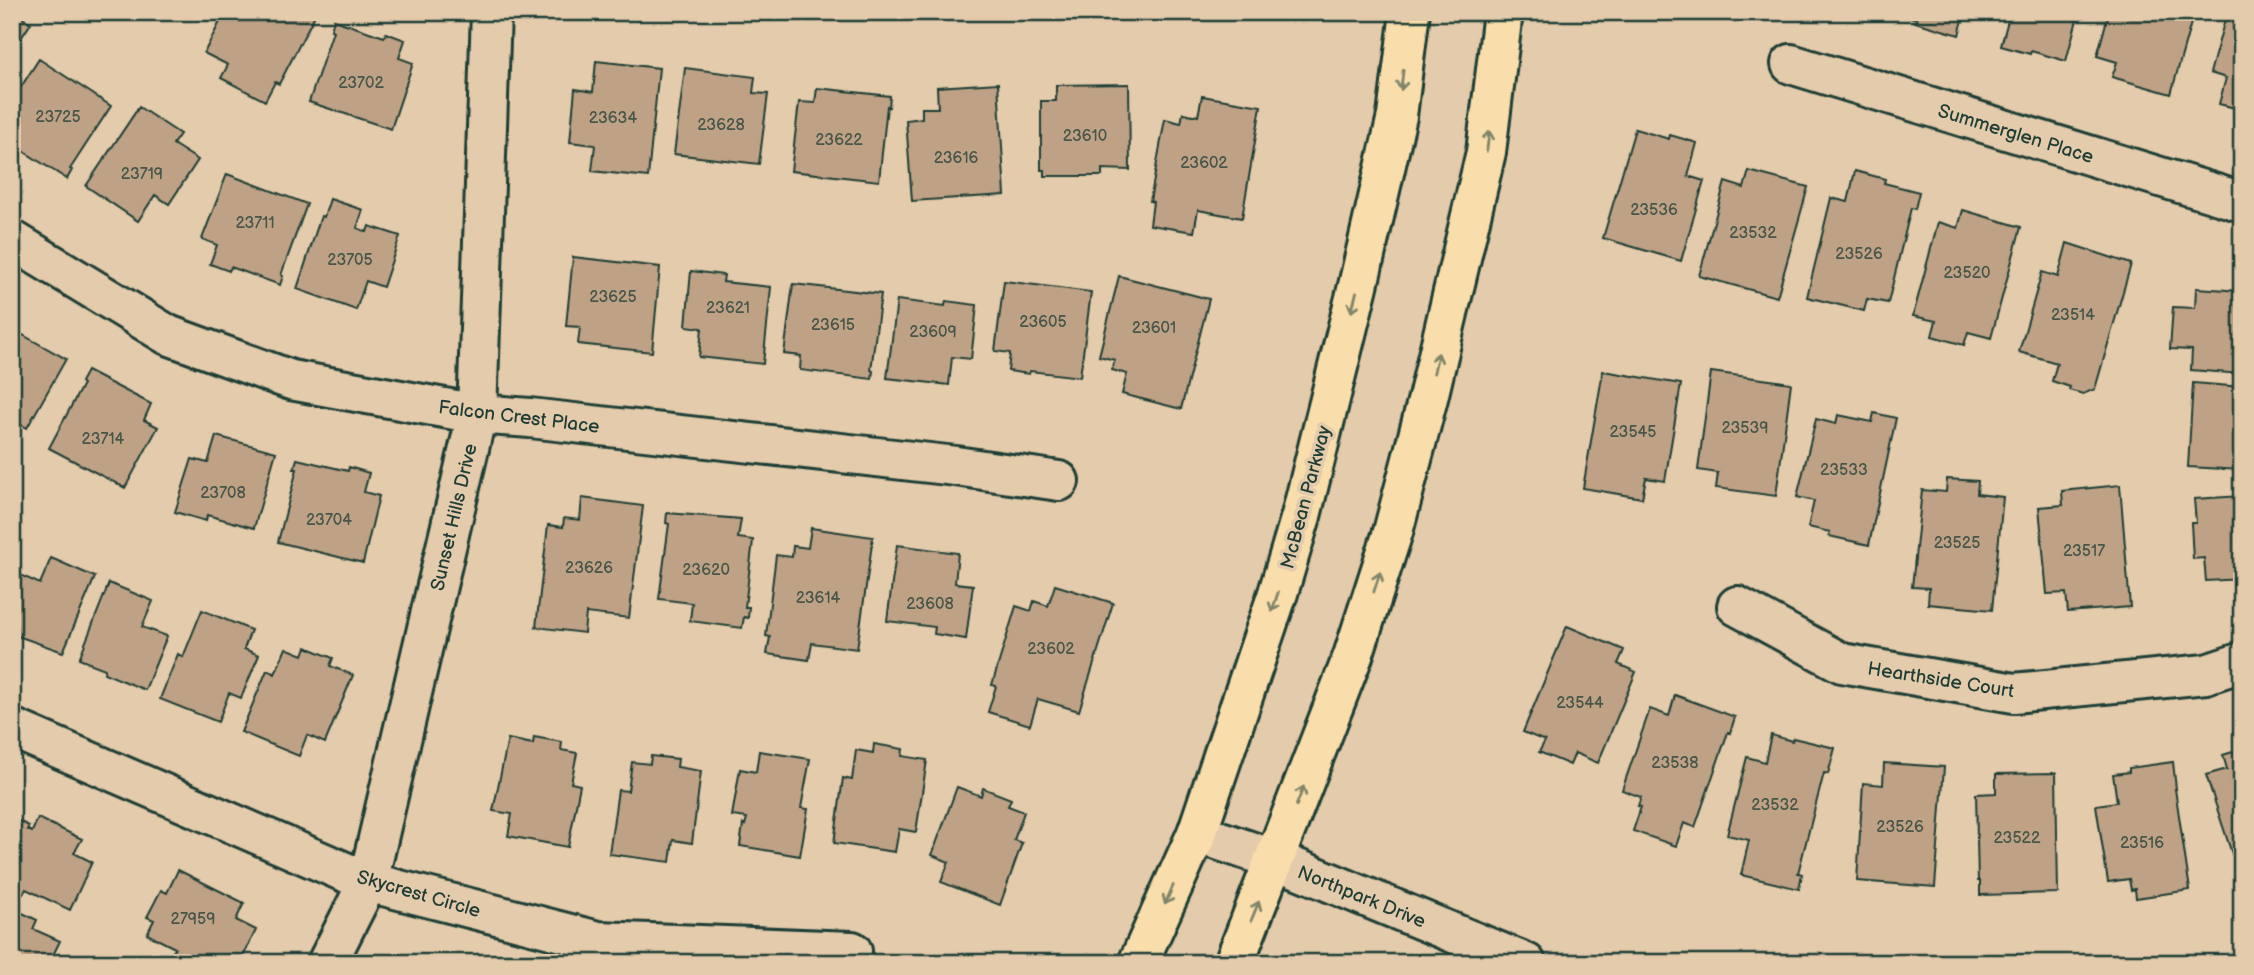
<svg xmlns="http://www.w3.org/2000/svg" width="2254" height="975" viewBox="0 0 2254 975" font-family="'Balsamiq Sans',sans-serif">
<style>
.building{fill:#bfa285;stroke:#1f3d34;stroke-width:2}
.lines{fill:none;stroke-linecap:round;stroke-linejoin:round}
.minor-casing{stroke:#1f3d34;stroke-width:44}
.major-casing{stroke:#1f3d34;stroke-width:44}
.minor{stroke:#e3cbab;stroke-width:38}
.major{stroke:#f9deab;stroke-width:38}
.oneway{stroke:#81856a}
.labels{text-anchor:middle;stroke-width:7;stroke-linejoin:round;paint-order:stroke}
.number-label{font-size:16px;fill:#475648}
.street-label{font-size:19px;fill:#1f3d34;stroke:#e3cbab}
</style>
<rect width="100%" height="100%" fill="#e3cbab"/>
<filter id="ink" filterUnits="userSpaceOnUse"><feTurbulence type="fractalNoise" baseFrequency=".0143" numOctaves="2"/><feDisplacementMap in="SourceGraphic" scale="14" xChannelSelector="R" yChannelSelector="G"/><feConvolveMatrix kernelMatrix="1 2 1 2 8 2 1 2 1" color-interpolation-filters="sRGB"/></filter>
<g filter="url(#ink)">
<!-- building -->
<path class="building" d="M12 12 31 23 12 52Z
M225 12H310L315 15 279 84 275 82 265 101 221 78 228 65 204 53Z
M1965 12 1959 35 1915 22 1917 19 1897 13Z
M2005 12H2079L2066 61 2031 51 2030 54 2001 46 2010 13Z
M2109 12H2194L2171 94 2112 77 2117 62 2097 56Z
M2227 12H2242V113L2237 112 2239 109 2219 104 2226 78 2210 73Z
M334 20 384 37 386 33 405 40 399 58 413 63 391 129 309 102 333 31 331 30Z
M39 59 111 106 70 169 72 170 67 179 12 144V130L14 127 12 126V101Z
M596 61 659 68 648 177 592 171 595 145 570 142 575 89 593 92Z
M685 68 755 77 753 93 768 94 759 164 674 154Z
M998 83 1005 195 912 201 906 120 922 118V108H938L937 87Z
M1129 84 1130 170 1102 169V176H1045V170H1041V101H1056V85Z
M817 88 890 96 889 107 887 106 879 181 791 171 799 102 815 103Z
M1202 96 1261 106 1242 218 1198 210 1194 232 1150 225 1153 202 1150 201 1165 119 1181 123 1183 113 1198 116Z
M139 107 180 134 173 144 198 160 169 204 155 195 138 221 86 186Z
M1635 129 1669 139 1670 135 1697 143 1688 176 1704 181 1681 261 1603 238Z
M1749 171 1808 187 1777 297 1699 276 1725 182 1744 188Z
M1855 171 1885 179 1884 183 1919 192 1915 209 1911 208 1888 303 1867 299 1864 311 1807 297 1831 198 1848 202Z
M227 174 307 204 281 275 283 276 280 285 231 267 229 271 210 264 217 245 202 239Z
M330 199 363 210 357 228 367 232 369 226 400 236 383 287 366 281 356 310 297 289 321 216 324 217Z
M1963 210 2021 227 1991 338 1968 332 1964 345 1932 336 1936 321 1913 316 1938 222 1958 228Z
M2067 243 2131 264 2095 389 2083 394 2069 390 2070 387 2052 381 2057 363 2019 352 2042 272 2058 277Z
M573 257 660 267 652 352 578 344 580 327 566 326Z
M691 271 724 275 723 282 771 287 763 364 699 357 702 328 686 326Z
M1119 276 1209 299 1181 409 1122 394 1127 374 1112 370 1115 360 1099 356Z
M1004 281 1091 292 1080 377 1030 371 1029 374 1008 371 1010 353 995 351Z
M793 284 881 294 871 370 873 371 872 379 800 370 801 356 784 354Z
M2196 288 2242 291V374L2191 370 2192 350 2170 349 2173 307 2195 308Z
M897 300 945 306 946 301 977 305 971 359 952 357 949 385 887 378Z
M12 329 66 359 27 428 12 420Z
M87 371 151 404 144 420 158 427 125 488 49 448 83 384 81 382Z
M1603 371 1681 384 1665 481 1646 478 1642 498 1583 488Z
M1711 372 1791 383 1776 496 1716 488 1718 473 1698 470Z
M2193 383 2242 387V470L2188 467Z
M1874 413 1896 418 1869 545 1829 536 1830 532 1808 527 1814 501 1797 497 1816 419 1836 424 1838 415 1872 422Z
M216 436 276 452 254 528 207 515 206 521 175 512 192 459 208 463Z
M297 459 348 471 349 467 369 473 364 492 379 496 363 563 278 542 297 469H294Z
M1947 479 1978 481 1977 494 2003 497 1992 610 1928 604 1929 588 1912 587 1922 490 1946 492Z
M2120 485 2130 607 2068 612 2066 593 2047 594 2039 507 2063 505 2062 491Z
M2242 496V579L2206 581 2204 558 2193 559 2191 523H2196L2194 499Z
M582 498 643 506 629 618 586 613 584 633 536 627 548 525 563 527 564 518 580 520Z
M667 513 741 519 738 538 753 540 745 607H749L748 618 744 617 742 628 690 621 692 603 659 599 669 524 666 523Z
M811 528 873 537 857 649 812 643 809 660 767 654 770 637 766 636 776 555 792 557 793 546 808 548Z
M897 545 958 553 955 583 973 585 966 639 934 634 935 627 887 621Z
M51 558 95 577 63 652 12 634V582L16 573 40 584Z
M109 583 153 601 142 627 167 636 145 690 104 673 105 669 79 659Z
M1055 585 1113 603 1079 711 1038 699 1030 725 988 712 996 686 992 685 1016 606 1031 611 1034 601 1048 606Z
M202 610 251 630 244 649 259 655 241 698 229 693 218 722 160 699 178 654 183 657Z
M1567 626 1624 650 1618 664 1636 672 1598 763 1575 753 1570 765 1539 752 1545 741 1523 732Z
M306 647 333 658 330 666 353 675 325 743 307 735 299 756 241 732 267 670 275 674 286 648 303 655Z
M1675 695 1735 717 1730 733 1728 732 1695 827 1684 823 1676 846 1633 831 1641 807 1638 806 1641 797 1622 790 1650 709 1669 716Z
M1771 735 1792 741 1793 738 1835 748 1828 774 1824 773 1798 873 1802 874 1799 889 1741 875 1749 840 1727 835 1747 757 1765 762Z
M534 737 562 742 561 750 577 753 571 783 580 785 568 847 508 836 512 814 493 811 508 739 533 744Z
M874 744 903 749 902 756 927 760 916 832 899 829 895 852 834 843 843 778 852 780 856 750 873 753Z
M2242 749V867L2237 869 2206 775 2227 769 2223 755Z
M759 751 810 759 801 808 808 809 800 856 740 846 743 824 745 825 747 818 732 816 740 769 756 772Z
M651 756 678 759 677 767 701 771 692 843 673 840 670 862 609 854 618 790 628 791 632 762 650 764Z
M2173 762 2176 789H2175L2190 890 2136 898 2135 889 2131 890 2129 879 2108 882 2096 805 2117 802 2113 774 2129 772V768Z
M1884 763 1944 767 1935 887 1857 881 1863 783 1883 785Z
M2056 773 2058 893 1980 895V881H1978L1976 794 1996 793V774Z
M957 787 981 796 983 788 1011 799 1008 806 1024 812 1014 840 1022 843 1000 905 941 882 949 862 932 855Z
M12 818 29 826 27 830 32 832 38 818 82 839 74 853 92 862 70 910 26 889 23 894 12 889Z
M178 870 244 903 236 920 256 930 240 963H182L170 957 175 948 147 934 154 920 147 917 161 890 167 893Z
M12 908 37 920 33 929 60 941 52 957 60 961 59 963H12Z"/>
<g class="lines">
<!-- minor casing -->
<g class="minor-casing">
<path id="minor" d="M1791 64 2242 202
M12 240 168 335 291 380 477 414 530 418 956 466 1059 481
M1737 606 1842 663 2014 693 2206 674 2242 662
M12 728 368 882 598 941 852 951
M1197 833 1276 860 1526 963
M327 963 368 882 477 414 491 12"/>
</g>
<!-- major casing -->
<g class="major-casing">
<path id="major" d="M1138 963 1197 833 1278 593 1301 516 1358 286 1397 116 1410 12
M1234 963 1353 656 1393 532 1428 398 1486 152 1503 12"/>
</g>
<!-- minor -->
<use href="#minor" class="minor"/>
<!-- major -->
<use href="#major" class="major"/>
</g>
<!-- one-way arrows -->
<defs><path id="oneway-shaft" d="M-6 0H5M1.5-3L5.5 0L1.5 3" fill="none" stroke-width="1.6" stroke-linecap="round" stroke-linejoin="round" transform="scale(1.75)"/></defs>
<g class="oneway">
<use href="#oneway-shaft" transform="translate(1402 80) rotate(97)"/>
<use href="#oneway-shaft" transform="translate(1488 141) rotate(-83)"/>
<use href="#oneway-shaft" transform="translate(1354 302) rotate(104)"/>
<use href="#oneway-shaft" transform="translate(1436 363) rotate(-77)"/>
<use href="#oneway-shaft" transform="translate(1377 582) rotate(-72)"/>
<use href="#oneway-shaft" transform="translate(1275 602) rotate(108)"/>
<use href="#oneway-shaft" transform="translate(1300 796) rotate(-69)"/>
<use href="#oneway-shaft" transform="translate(1169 895) rotate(114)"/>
<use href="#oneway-shaft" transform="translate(1255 911) rotate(-68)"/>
</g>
</g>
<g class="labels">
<!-- number labels -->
<g class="number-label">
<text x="361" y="88">23702</text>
<text x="58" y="122">23725</text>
<text x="613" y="123">23634</text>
<text x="721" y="130">23628</text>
<text x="1085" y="141">23610</text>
<text x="839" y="145">23622</text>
<text x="956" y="163">23616</text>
<text x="1204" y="168">23602</text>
<text x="142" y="179">23719</text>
<text x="1654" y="215">23536</text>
<text x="255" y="228">23711</text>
<text x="1753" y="238">23532</text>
<text x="1859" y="259">23526</text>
<text x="350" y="265">23705</text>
<text x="1967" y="278">23520</text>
<text x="613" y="302">23625</text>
<text x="728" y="313">23621</text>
<text x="2073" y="320">23514</text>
<text x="1043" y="327">23605</text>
<text x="833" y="330">23615</text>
<text x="1154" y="333">23601</text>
<text x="933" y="337">23609</text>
<text x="1745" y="433">23539</text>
<text x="1633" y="437">23545</text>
<text x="103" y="444">23714</text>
<text x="1844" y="475">23533</text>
<text x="223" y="498">23708</text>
<text x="329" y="525">23704</text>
<text x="1957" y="548">23525</text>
<text x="2084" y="556">23517</text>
<text x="589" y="573">23626</text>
<text x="706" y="575">23620</text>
<text x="818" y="603">23614</text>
<text x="930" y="609">23608</text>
<text x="1051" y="654">23602</text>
<text x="1580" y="708">23544</text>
<text x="1675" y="768">23538</text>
<text x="1775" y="810">23532</text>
<text x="1900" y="832">23526</text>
<text x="2017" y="843">23522</text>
<text x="2142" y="848">23516</text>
<text x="193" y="924">27959</text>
</g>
<!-- street labels -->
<g class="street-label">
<text transform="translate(2016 133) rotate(17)" y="7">Summerglen Place</text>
<text transform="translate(519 416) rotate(7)" y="7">Falcon Crest Place</text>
<text transform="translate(1305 497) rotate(-75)" y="7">McBean Parkway</text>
<text transform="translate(453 517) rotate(-77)" y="7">Sunset Hills Drive</text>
<text transform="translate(1941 679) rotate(9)" y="7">Hearthside Court</text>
<text transform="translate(419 893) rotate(16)" y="7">Skycrest Circle</text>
<text transform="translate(1362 896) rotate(22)" y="7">Northpark Drive</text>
</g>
</g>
<!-- margin -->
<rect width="2254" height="975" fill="none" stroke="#e3cbab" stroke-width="42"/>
<rect x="21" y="21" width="2212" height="933" fill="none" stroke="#1f3d34" stroke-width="2.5" filter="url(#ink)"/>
</svg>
